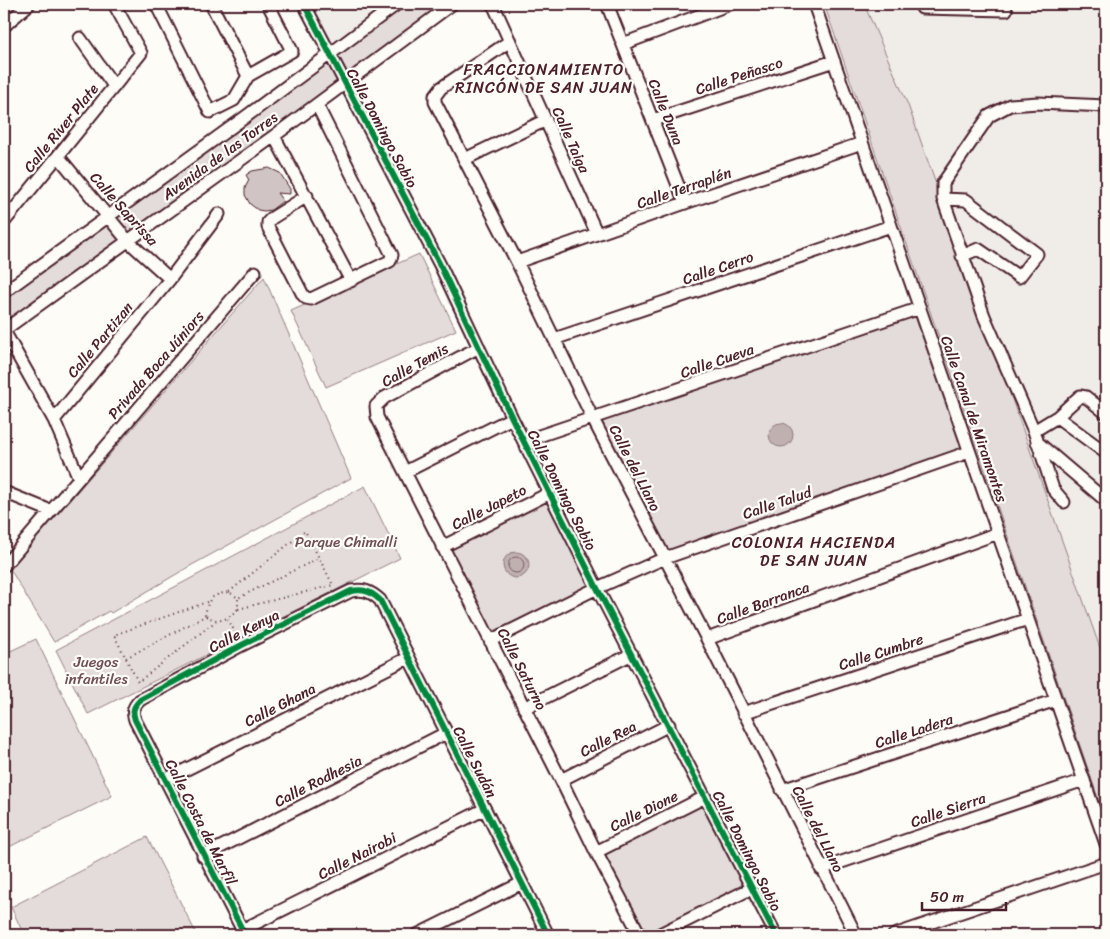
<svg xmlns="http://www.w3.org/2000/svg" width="1110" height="939" viewBox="0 0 1110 939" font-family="Sriracha,sans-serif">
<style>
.built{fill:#f0ece8}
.green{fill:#e3dcda;stroke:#967e82}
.water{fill:#c0b1b1;stroke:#91777b}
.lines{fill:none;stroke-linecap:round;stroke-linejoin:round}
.shore{stroke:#795961;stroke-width:1}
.building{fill:#d0c5c4;stroke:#4a1f2b}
.minor-casing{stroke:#4a1f2b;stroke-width:15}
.path{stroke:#4a1f2b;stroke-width:2;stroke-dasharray:1 4;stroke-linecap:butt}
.minor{stroke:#fdfcf7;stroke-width:11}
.cycleway-casing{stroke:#fdfcf7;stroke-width:9}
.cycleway{stroke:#00873e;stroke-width:6}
.labels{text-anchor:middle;stroke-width:4.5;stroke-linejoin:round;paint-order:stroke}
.street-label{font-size:15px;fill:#4a1f2b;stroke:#fdfcf7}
.park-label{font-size:15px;fill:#704e57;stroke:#fdfcf7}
.neighbourhood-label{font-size:16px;letter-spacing:1px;fill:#4a1f2b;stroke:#fdfcf7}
</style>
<rect width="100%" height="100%" fill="#fdfcf7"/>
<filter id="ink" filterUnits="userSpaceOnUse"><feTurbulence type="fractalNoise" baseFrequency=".02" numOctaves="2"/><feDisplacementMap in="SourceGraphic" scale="10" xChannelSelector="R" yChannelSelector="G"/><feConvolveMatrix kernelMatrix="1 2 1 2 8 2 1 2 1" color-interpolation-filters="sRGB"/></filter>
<g filter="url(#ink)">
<!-- built -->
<path class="built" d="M311 4H387L331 43Z
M864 4H1106V665L908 105Z"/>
<!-- green -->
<path class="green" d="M402 4H447L347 75 336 53Z
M824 4H864L908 105 1106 665V821Z
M327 58 341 85 133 240 107 211Z
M102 215 128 244 11 327 4 313V284Z
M419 254 456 330 326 387 291 311Z
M264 277 351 478 190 566 111 613 109 611 54 642 10 569Z
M917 313 964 451 666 552 597 423Z
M365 486 400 558 88 714 56 650Z
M549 496 595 587 490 639 443 547Z
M36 639 112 796 7 848 4 839V654Z
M703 803 745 889 649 935H638L598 853Z
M147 837 197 935H24L11 907Z"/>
<!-- water -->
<path class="water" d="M769 435a12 12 0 1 1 24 0a12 12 0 1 1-24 0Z
M503 565a13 13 0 1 1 26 0a13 13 0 1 1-26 0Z"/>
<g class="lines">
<!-- shore -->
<path class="shore" d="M508 565a8 8 0 1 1 16 0a8 8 0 1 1-16 0Z"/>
</g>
<!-- building -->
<path class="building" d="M269 168 280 173 290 189V194L277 193 283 201 271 210 264 211 258 210 250 204 245 195V188L249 180 246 175 252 171Z"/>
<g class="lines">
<!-- minor casing -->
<g class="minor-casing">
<path id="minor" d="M156 4 210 112 234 100 248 76 292 51 268 4
M211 4 248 76
M304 4 440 265 512 418 597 588 776 935
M493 4 597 234
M607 4 685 203
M814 4 1106 844
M921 4 922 8 1006 10
M4 26 29 4
M80 38 114 86
M510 41 441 88 435 96V102L517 262 593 419 707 639 856 935
M623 44 730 4
M653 120 834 61
M274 136 351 281
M58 156 128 241 170 279
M465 159 546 120
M307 196 272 218 268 222V227L303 295 306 298 311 299 390 261 392 255 317 105
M943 199 966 200 1037 254 1019 277 978 249 962 256
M4 222 58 156 141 53 114 4
M517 262 685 203 862 143
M4 292 244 118 397 4
M4 330 274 136 452 4
M4 331 54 420 79 478
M554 339 891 226
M479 347 384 398 376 406 377 417 561 780 596 852 640 935
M1057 417 1106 453
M54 420 170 279 219 214
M1034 431 984 316 943 199V183L989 116 1010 105 1038 103 1106 106
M524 441 920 308
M1037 442 1104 499
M405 472 512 418
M4 492 51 511
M1064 502 1053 489 1034 431 1057 417 1080 396 1086 397 1106 413
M442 547 550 493
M4 566 255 272
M707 639 998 533
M490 641 597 588 665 558 969 452
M524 708 632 654
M743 713 1028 619
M165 780 408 658
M561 780 669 725
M782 790 1056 700
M596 852 705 797
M203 856 446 733
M821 869 1084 780
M242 930 485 809
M245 935 135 720C132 711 133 707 140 700L242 645 351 591C364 589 370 591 380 600L548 935
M417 935 522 883
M658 935 752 888
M894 935 1106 863"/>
</g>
<!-- path -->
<path class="path" d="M229 592 305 531 333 585 238 609
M207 602 114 635 138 682 216 621
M206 616C221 624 226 620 238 609V598
M228 619 236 634
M126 658 205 616C208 598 211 595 229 592L238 598 319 558"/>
<!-- minor -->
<use href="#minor" class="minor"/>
<!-- cycleway casing -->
<g class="cycleway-casing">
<path id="cycleway" d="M304 4 440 265 512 418 597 588 776 935
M245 935 135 720C132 711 133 707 140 700L242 645 351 591C364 589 370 591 380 600L548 935"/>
</g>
<!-- cycleway -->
<use href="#cycleway" class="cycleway"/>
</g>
</g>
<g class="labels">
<!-- street labels -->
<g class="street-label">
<text transform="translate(739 76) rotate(-18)" y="5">Calle Peñasco</text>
<text transform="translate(666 112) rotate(68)" y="5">Calle Duna</text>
<text transform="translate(61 128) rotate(-51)" y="5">Calle River Plate</text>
<text transform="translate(382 128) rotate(62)" y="5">Calle Domingo Sabio</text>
<text transform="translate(571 140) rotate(66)" y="5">Calle Taiga</text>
<text transform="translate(220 156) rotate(-36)" y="5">Avenida de las Torres</text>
<text transform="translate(684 188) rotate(-19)" y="5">Calle Terraplén</text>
<text transform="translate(124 209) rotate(48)" y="5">Calle Saprissa</text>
<text transform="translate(718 268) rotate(-19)" y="5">Calle Cerro</text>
<text transform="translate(100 340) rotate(-50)" y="5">Calle Partizan</text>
<text transform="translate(717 361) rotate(-19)" y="5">Calle Cueva</text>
<text transform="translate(156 365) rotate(-49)" y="5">Privada Boca Júniors</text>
<text transform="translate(415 365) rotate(-29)" y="5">Calle Temis</text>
<text transform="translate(974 419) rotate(71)" y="5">Calle Canal de Miramontes</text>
<text transform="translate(635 468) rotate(63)" y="5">Calle del Llano</text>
<text transform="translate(562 490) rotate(63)" y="5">Calle Domingo Sabio</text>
<text transform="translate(777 503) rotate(-19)" y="5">Calle Talud</text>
<text transform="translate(489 507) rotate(-27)" y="5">Calle Japeto</text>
<text transform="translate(763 603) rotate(-20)" y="5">Calle Barranca</text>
<text transform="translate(244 631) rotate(-27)" y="5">Calle Kenya</text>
<text transform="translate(881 652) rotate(-18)" y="5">Calle Cumbre</text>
<text transform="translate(522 669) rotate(63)" y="5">Calle Saturno</text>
<text transform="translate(280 705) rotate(-27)" y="5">Calle Ghana</text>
<text transform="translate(914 731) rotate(-18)" y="5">Calle Ladera</text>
<text transform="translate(608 739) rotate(-27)" y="5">Calle Rea</text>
<text transform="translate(475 762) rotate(63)" y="5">Calle Sudán</text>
<text transform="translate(318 781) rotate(-27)" y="5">Calle Rodhesia</text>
<text transform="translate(948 810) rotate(-19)" y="5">Calle Sierra</text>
<text transform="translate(644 811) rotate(-26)" y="5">Calle Dione</text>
<text transform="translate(201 822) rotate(63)" y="5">Calle Costa de Marfil</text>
<text transform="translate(818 829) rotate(63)" y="5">Calle del Llano</text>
<text transform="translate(747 851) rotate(63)" y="5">Calle Domingo Sabio</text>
<text transform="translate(357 856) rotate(-27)" y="5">Calle Nairobi</text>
</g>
<!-- park labels -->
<g class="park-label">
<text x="346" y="547">Parque Chimalli</text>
<text x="96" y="667">Juegos<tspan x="96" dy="17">infantiles</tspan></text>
</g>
<!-- neighbourhood labels -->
<g class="neighbourhood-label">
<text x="544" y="75">FRACCIONAMIENTO<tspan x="544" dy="18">RINCÓN DE SAN JUAN</tspan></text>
<text x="814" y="548">COLONIA HACIENDA<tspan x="814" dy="18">DE SAN JUAN</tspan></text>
</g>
</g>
<!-- margin -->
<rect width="1110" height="939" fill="none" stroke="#fdfcf7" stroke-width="20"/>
<rect x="10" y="10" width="1090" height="919" fill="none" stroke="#4a1f2b" stroke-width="2" filter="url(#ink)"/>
<!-- scale -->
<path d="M922 902v8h84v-8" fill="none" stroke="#4a1f2b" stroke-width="2.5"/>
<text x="930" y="902" font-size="15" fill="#4a1f2b" stroke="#fdfcf7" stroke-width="4" paint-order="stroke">50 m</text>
</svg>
